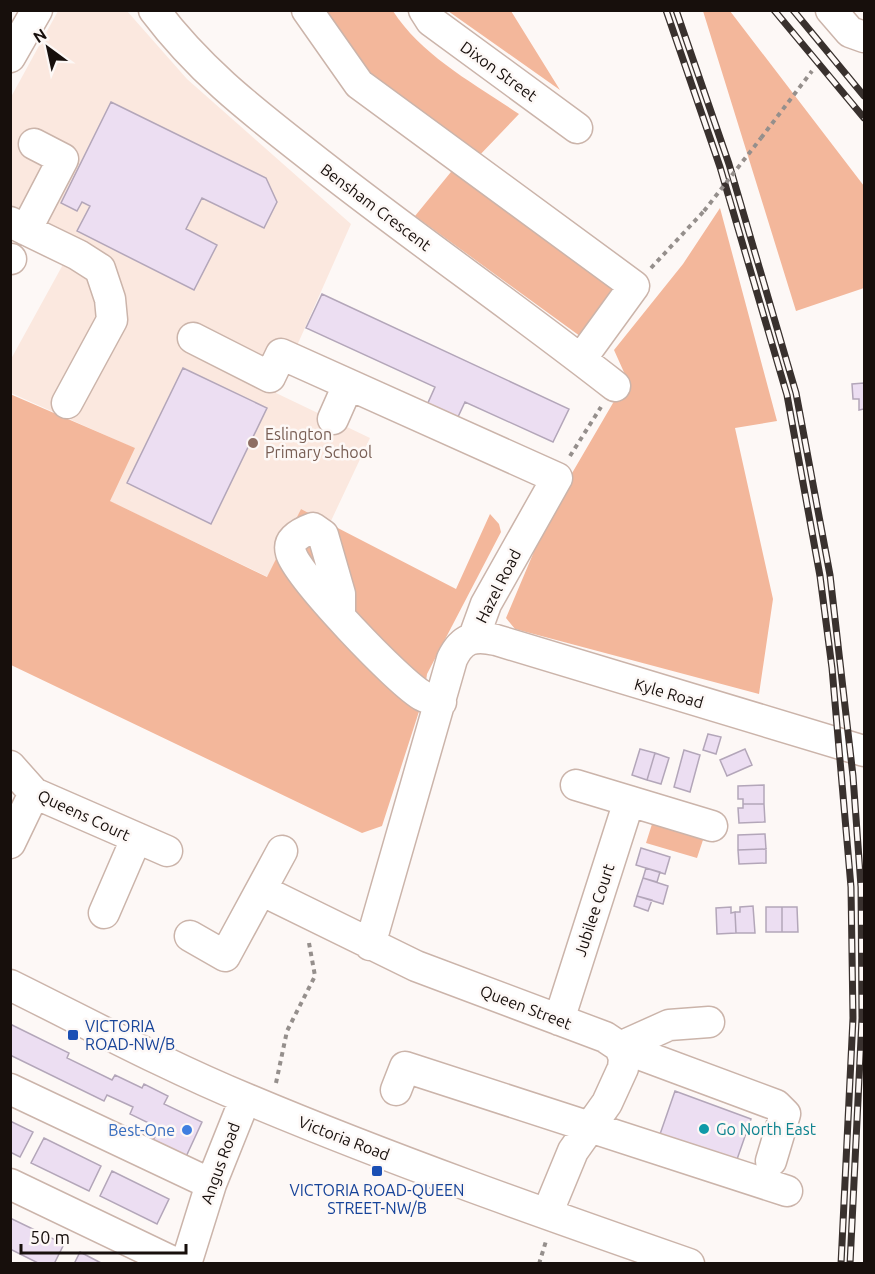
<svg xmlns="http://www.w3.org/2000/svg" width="875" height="1274" viewBox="0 0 875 1274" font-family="Ubuntu,sans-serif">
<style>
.built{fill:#fbe8df}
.green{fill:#f3b79b}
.building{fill:#ecdef2;stroke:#b3a6b9;stroke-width:1.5}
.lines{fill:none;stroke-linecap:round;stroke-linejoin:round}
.minor-casing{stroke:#cbb4aa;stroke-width:33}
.path{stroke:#958f8c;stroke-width:4;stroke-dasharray:4.5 4.5;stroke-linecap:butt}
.minor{stroke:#fff;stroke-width:30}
.rail-casing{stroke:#39312e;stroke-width:7}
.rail{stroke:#fdf8f6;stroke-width:4.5;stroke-dasharray:14;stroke-linecap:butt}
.path-bridge{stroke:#958f8c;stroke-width:4;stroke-dasharray:4.5 4.5;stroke-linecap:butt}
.education-dot{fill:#8d6e63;stroke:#fdf8f6;stroke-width:2}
.transit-dot{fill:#1a4fb4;stroke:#fdf8f6;stroke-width:2}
.culture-dot{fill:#0f9aa8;stroke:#fdf8f6;stroke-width:2}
.shop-dot{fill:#3f7fe0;stroke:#fdf8f6;stroke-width:2}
.labels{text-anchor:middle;stroke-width:5;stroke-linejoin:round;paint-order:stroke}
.street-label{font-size:16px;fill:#170f0c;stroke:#fdf8f6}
.education-label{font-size:16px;fill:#785e54;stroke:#fdf8f6;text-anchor:start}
.transit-label{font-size:16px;fill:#164399;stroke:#fdf8f6;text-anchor:start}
.culture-label{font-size:16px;fill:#0d838f;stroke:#fdf8f6;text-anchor:start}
.shop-label{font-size:16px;fill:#366cbe;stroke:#fdf8f6;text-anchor:end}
</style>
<rect width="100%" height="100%" fill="#fdf8f6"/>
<!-- built -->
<path class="built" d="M58 11H127L187 79 351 224 276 393 370 438 330 523 301 509 268 577 109 501 134 448 11 393V359L66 259 11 230V97Z"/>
<!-- green -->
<path class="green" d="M321 11H393C422 56 475 84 519 114L476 159 364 75Z
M448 11H511L560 90Z
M703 11H730L864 186V288L796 311Z
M455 167 619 288 584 339 415 216Z
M720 208 777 421 735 428 773 599 759 694 515 629 506 618 554 504 627 379 614 350 683 264Z
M10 394 135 448 110 501 267 577 301 509 456 589 490 514 499 524 501 532 427 674 424 696 382 826 362 833 11 665Z
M652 824 704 837 697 858 646 843Z"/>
<!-- building -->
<path class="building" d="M111 102 266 178 277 202 264 228 202 198 186 229 217 245 194 290 77 231 90 206 82 202 77 211 61 203Z
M322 294 569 409 553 442 465 402 457 419 427 405 435 387 306 328Z
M183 368 267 408 211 524 127 483Z
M864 383V409L859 410V399H853L852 384Z
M708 734 721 737 716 754 703 750Z
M640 749 655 753 647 780 632 775Z
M745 749 752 765 727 776 720 760Z
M684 750 700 755 690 792 674 787Z
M655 753 669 758 661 784 647 780Z
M764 785V804H743V799H738V786Z
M743 804H764L765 822 739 823 738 808H743Z
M765 834 766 849 738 850V835Z
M641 848 670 857 665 874 636 865Z
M766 849V863L739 864 738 850Z
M646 868 660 872 657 882 643 878Z
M643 878 668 886 663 904 637 896Z
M637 896 652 900 648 911 634 906Z
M753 906 755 933H736L735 912H740V907Z
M731 907V913L735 912 736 933 717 934 716 908Z
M766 907H782V932H766Z
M782 907H797L798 932H782Z
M10 1024 69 1053 67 1058 112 1080 115 1075 142 1088 144 1084 168 1096 164 1104 202 1122 184 1161 151 1145 159 1128 130 1114 133 1107 107 1095 104 1101 10 1055Z
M675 1091 751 1119 734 1168 658 1140Z
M10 1121 33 1132 20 1157 10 1152Z
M44 1138 101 1166 89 1191 31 1163Z
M112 1171 169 1199 157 1224 100 1196Z
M10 1218 64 1244 54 1264H40L10 1249Z
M80 1252 103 1264H74Z"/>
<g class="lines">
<!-- minor casing -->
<g class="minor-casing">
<path id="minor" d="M154 10C203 75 258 115 320 164 417 240 518 310 615 386
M307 10 359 84 634 286 581 359
M424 10 431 21 577 128
M831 10 850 32 864 37
M10 57 37 10
M10 222 78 255 100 269 110 299 112 320 67 403
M26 230 63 159 34 144
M10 259H11
M193 338 270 377 281 354 557 478 486 604 474 637
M333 419 348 385
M340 615V594L323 535 313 528C302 532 287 539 291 553 298 577 400 684 423 696 428 699 435 700 441 702
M10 766 34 793 167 851
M576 785 712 826
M10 843 34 793
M261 890 416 966 605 1037 620 1047 624 1058 623 1068 607 1103 573 1151 547 1214
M104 913 136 839
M190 936 225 956 282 851
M370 945 452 659C462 638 474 635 496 640L864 751
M10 985C89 1024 167 1066 247 1099 392 1160 540 1212 689 1264
M559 1020 629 801
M620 1047 776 1105 785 1114 771 1161
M620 1047 669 1025 709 1022
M10 1089 211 1184
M396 1090 405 1067 787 1191
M10 1184 177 1264
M186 1264 211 1184 245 1099"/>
</g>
<!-- path -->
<path class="path" d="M761 138 812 71
M651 268 704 211
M570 456 601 407
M276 1083 287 1031 315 976 309 943
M539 1264 546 1241"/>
<!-- minor -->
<use href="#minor" class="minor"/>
<!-- rail casing -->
<g class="rail-casing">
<path id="rail" d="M666 10 720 167 787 395 820 576 832 668 851 887 853 1018 841 1264
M676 10 729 164 796 393 830 575 853 776 861 887 862 1018 850 1264
M774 10 864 118
M793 10 864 96"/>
</g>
<!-- rail -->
<use href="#rail" class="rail"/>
<!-- path-bridge -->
<path class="path-bridge" d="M704 211 761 138"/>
</g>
<!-- markers -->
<circle class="education-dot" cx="253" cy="443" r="6"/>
<g class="transit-dot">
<rect x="67" y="1029" width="12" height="12" rx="3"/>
<rect x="371" y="1165" width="12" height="12" rx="3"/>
</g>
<circle class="culture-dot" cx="704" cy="1129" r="6"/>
<circle class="shop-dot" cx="187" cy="1130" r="6"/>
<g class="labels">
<!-- street labels -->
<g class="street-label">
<text transform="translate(499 71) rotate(36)" y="6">Dixon Street</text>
<text transform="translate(376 207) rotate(37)" y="6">Bensham Crescent</text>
<text transform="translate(498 586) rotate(-63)" y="6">Hazel Road</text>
<text transform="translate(669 693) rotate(16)" y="6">Kyle Road</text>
<text transform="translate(84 815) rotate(25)" y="6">Queens Court</text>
<text transform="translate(594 910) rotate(-72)" y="6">Jubilee Court</text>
<text transform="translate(526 1007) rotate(21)" y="6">Queen Street</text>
<text transform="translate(344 1138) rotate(21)" y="6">Victoria Road</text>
<text transform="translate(220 1163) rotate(-70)" y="6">Angus Road</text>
</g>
<!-- education labels -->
<g class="education-label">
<text x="265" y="440">Eslington<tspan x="265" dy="18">Primary School</tspan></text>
</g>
<!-- transit labels -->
<g class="transit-label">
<text x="85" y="1032">VICTORIA<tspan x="85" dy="18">ROAD-NW/B</tspan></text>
<text x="377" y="1196" text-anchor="middle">VICTORIA ROAD-QUEEN<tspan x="377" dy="18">STREET-NW/B</tspan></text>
</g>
<!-- culture labels -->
<g class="culture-label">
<text x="716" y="1135">Go North East</text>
</g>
<!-- shop labels -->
<g class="shop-label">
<text x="175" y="1136">Best-One</text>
</g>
</g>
<!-- border -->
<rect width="875" height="1274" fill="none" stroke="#170f0c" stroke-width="24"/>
<!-- north arrow -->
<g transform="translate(48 48) rotate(327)" stroke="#fdf8f6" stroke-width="4.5" paint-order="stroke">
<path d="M0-4.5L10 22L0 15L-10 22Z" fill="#170f0c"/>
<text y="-9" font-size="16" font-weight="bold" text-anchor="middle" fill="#170f0c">N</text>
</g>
<!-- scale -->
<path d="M21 1244v9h165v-9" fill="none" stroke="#170f0c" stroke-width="3"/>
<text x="30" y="1244" font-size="18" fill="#170f0c" stroke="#fdf8f6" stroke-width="4.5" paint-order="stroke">50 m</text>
</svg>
